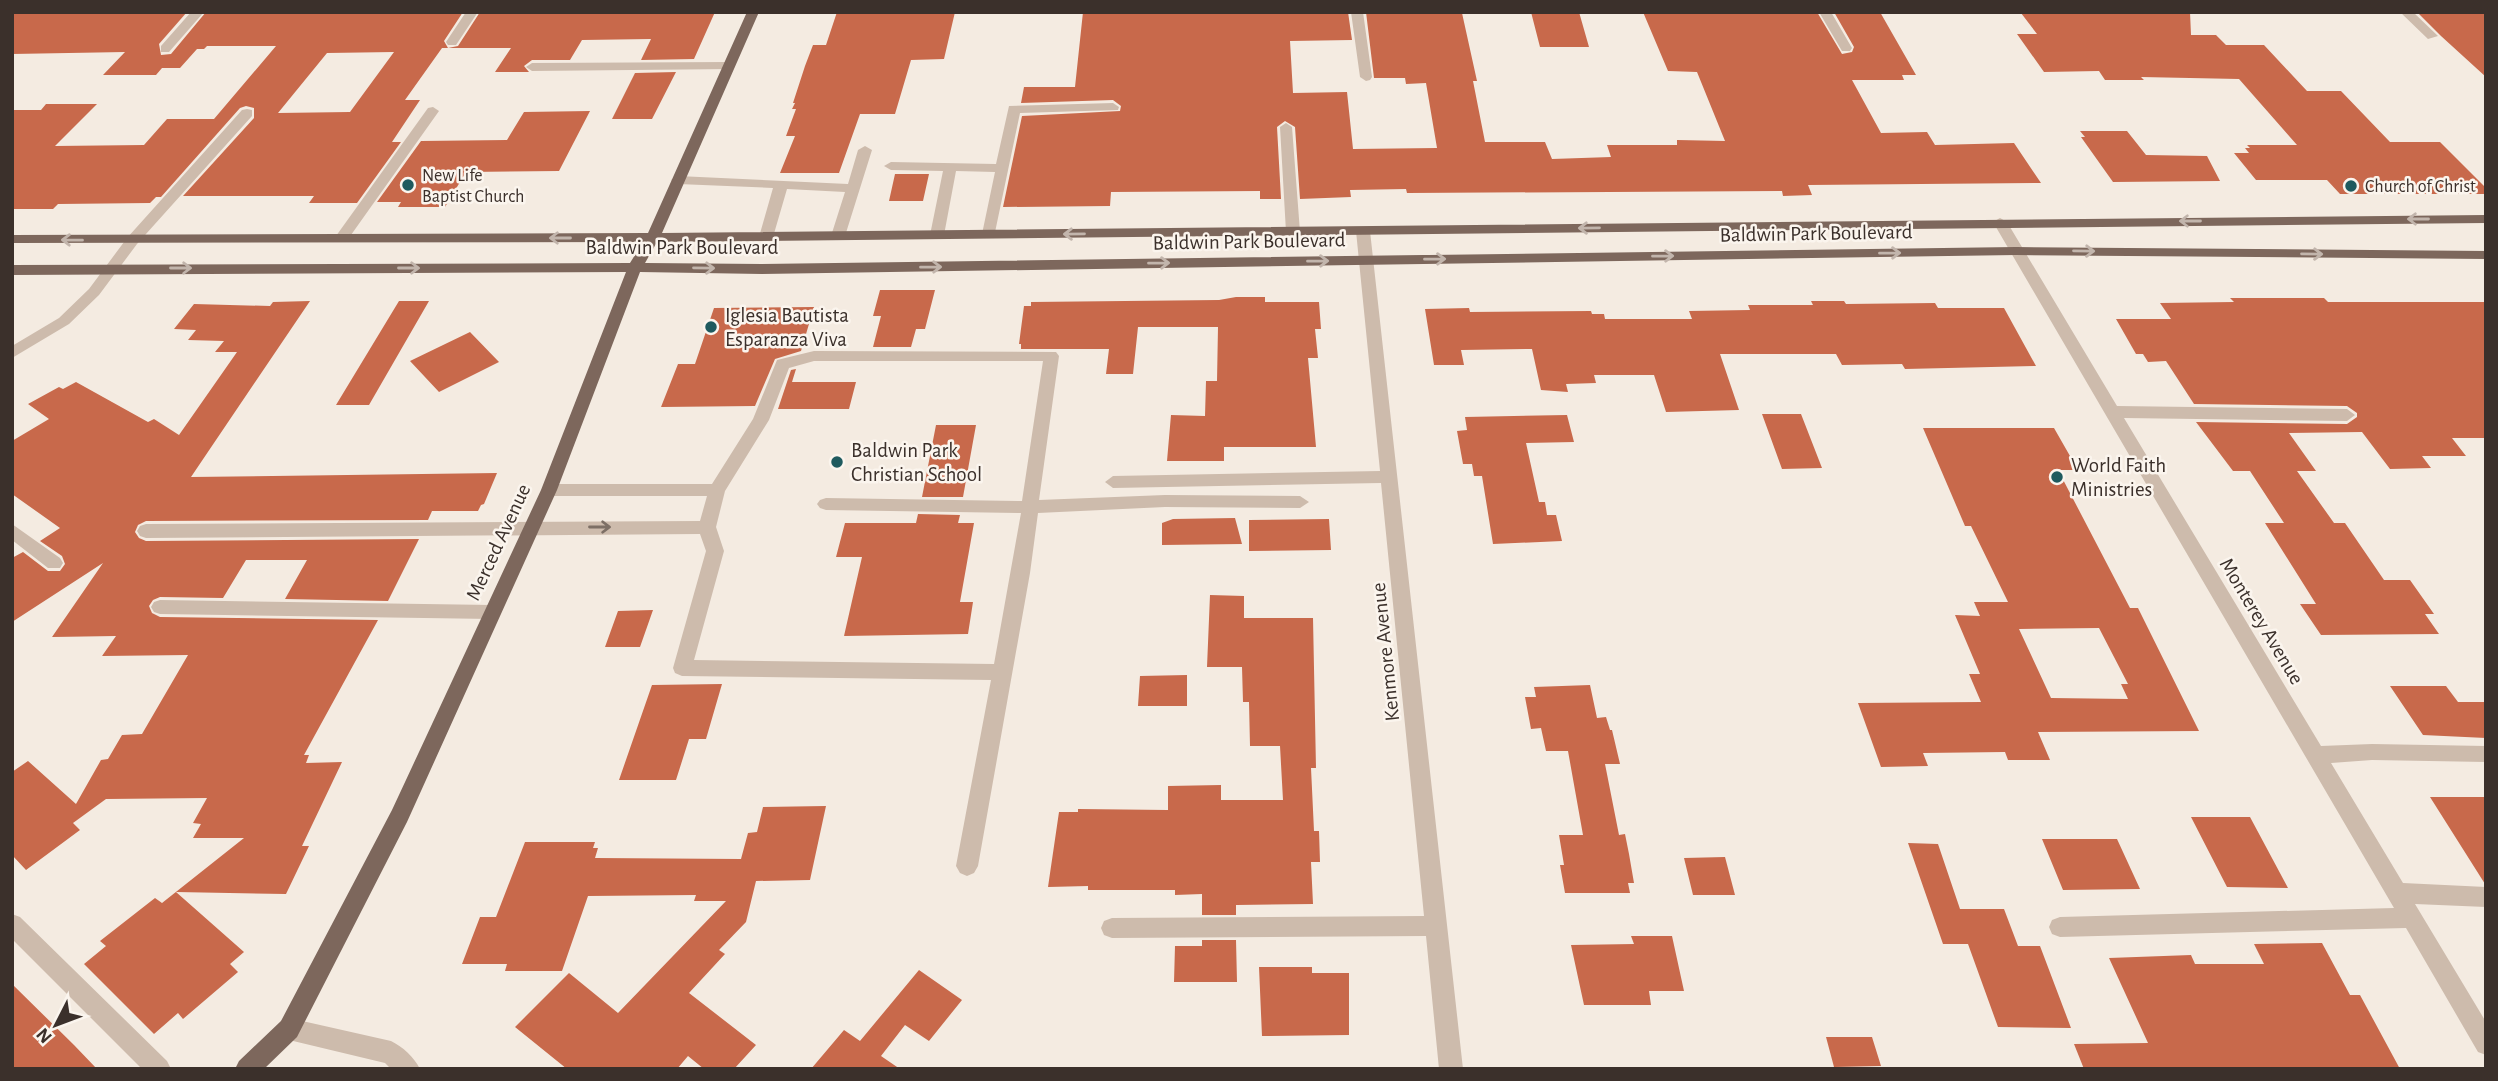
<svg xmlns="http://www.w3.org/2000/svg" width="2498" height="1081" viewBox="0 0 2498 1081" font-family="'Alegreya Sans',sans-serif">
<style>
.building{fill:#c8694b;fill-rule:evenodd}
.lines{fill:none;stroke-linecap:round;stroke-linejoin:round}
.minor{fill:#cdbbac;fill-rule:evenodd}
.major{fill:#7d675c;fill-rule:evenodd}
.oneway{stroke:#c2b5ac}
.oneway2{stroke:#7d6f65}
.poi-dot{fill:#1f5a5e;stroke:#fbf5ee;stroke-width:2.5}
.labels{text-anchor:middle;stroke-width:5;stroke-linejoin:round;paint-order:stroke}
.far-poi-label{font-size:18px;fill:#3b302b;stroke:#fbf5ee;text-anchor:start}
.street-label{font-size:21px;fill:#3b302b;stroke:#fbf5ee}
.poi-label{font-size:21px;fill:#3b302b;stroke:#fbf5ee;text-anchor:start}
</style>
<rect width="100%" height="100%" fill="#f4ebe1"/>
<!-- building -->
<path class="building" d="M12 12H187L159 44 161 55 171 54 206 12H463L444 41 448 48 458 46 480 12H715L694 59 641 60 651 39 582 40 570 60H532L524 66 529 72H495L511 48H442L405 100H420L392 142H401L357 203H309L314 196H183L254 118V108L246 106 240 108 161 197H156L150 203 58 204 53 209H12V110H41L46 104H97L55 146 144 145 167 119H214L276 46H207L204 49H197L180 68H162L156 75H103L125 52 12 54ZM394 52 350 112 278 113 327 53Z
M837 12H955L944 59 911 60 895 114H860L839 173H780L795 136H786L796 109H792L795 103H793L805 66 813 45H826Z
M1083 12H1348L1352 40 1290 41 1293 93 1347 92 1353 149 1437 148 1426 83 1406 84 1405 78H1374L1366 12 1462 13 1477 81H1473L1485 142H1545L1552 159 1611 157 1607 145H1677V140L1725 141 1697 72 1668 71 1643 12H1817L1842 54 1852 52 1854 47 1834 12H1880L1916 75H1902L1904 80H1852L1881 133 1927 132 1935 145 2014 143 2041 183 1808 185 1812 195 1783 196 1782 191 1407 193 1406 189 1350 190 1351 197 1300 199 1295 127 1285 121 1277 127 1281 199H1260V191L1111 192 1110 206 1003 207 1022 116 1120 111 1121 106 1113 100 1021 103 1024 87H1075Z
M1531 12H1579L1589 47H1540Z
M2190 12 2191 35H2216L2226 45H2264L2307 91H2341L2390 142H2440L2486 188V194H2340L2327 180H2256L2234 153H2249L2245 148H2250L2247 145H2297L2239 79 2141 77 2144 80H2105L2099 71 2044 72 2017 34H2037L2021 13Z
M2417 12H2486V77L2441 36Z
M676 72 652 119H612L635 73Z
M590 111 559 171 466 172 445 207H398L401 202H377L421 141 507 140 524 112Z
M2080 131H2127L2146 155 2207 156 2220 181 2113 182 2081 137H2085Z
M895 174H929L923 201H889Z
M880 290H935L925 329H916L911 347H873L881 316H873Z
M1236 297H1265V302H1319L1321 329H1315L1318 358H1308L1316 447H1224V461H1167L1171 415 1205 416 1206 381H1217L1218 327H1138L1133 374H1106L1109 349H1021V344H1019L1024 306H1031V302L1219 300Z
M2230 298H2324L2328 302H2486V438H2452L2466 456H2422L2431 468 2390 469 2362 432 2289 433 2316 471H2297L2334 523H2345L2384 580H2410L2434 614H2425L2439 634 2321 635 2300 604H2316L2265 523H2284L2250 471H2233L2196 422 2347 424 2357 417V413L2347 406 2194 404 2166 361 2148 362 2143 354H2136L2116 319H2171L2160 303 2234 302Z
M310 301 191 477 497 473 484 504 481 505 478 511H432L428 520 146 521 138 525 135 532 139 538 146 541 419 539 388 601 285 599 307 560H246L223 598 160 597 153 600 149 606 152 613 160 617 378 620 304 755H309L306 763 342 762 302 846H309L286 894 176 892 244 952 230 964 238 972 183 1019 178 1013 154 1034 84 964 106 946 100 941 155 898 162 903 244 838H193L201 824 193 823 207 798 106 799 73 823 80 830 26 870 12 855V772L28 761 76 804 101 760 108 759 122 735 142 734 188 655 102 656 116 636 52 637 103 563 12 622V558L23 552 48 571H60L65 564 62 556 40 541 60 528 12 494V441L49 419 28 404 59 387 63 389 76 382 148 422 154 419 179 435 237 352H215L224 341 188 340 196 330 174 329 194 304 270 306 273 302Z
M399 301H429L369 405H336Z
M1811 301H1844L1846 304 1935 303 1938 308H2004L2036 366 1905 369 1902 364 1842 365 1836 354H1720L1739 410 1666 412 1654 375H1594L1596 383 1566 384 1568 392 1541 390 1532 349 1461 350 1464 365H1434L1425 309 1469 308 1470 312 1591 311 1592 314H1604L1605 319H1692L1689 311 1750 310 1748 305H1813Z
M814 307 801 351 775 359 755 406 661 407 678 364H695L714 308Z
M470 332 499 362 439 392 410 361Z
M796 369 792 382H856L849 409H778L791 370Z
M1762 414H1801L1822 468 1782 469Z
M1567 415 1574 442 1526 443 1539 502H1545L1547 515H1556L1562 541 1493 544 1482 476H1474L1472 464H1463L1457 431 1467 430 1465 417Z
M936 425H976L963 497H922Z
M1923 428H2054L2078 470H2058L2130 608H2138L2199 731 2038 732 2050 760H2008L2005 752 1923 753 1928 766 1881 767 1858 703 1981 702 1969 674H1980L1955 615 1980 616 1974 602H2008L1971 526H1965ZM2099 628 2128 684H2121L2128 699 2051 698 2019 629Z
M918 514 960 515 958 523H974L960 602H973L968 634 844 636 862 557H836L845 523H916Z
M1235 518 1242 544 1162 545V523L1173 519Z
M1329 519 1331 550 1249 551V520Z
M1210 595 1244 596V618H1313L1316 768H1311L1314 831H1319L1320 862H1311L1313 904 1236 905V915H1202V894L1175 895V890H1088V886L1048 887 1059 812H1078V809L1168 810V786L1221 785V800H1283L1280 746H1250L1249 702H1243L1242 667H1207Z
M653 610 640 647H605L618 611Z
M1187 675V706H1138L1140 676Z
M722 684 706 739H689L676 780H619L652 685Z
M1590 685 1597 718 1606 717 1610 730H1612L1620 764H1605L1619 835 1625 834 1629 854 1634 883H1628L1630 893H1565L1560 865H1564L1559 835H1583L1568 751H1546L1541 728 1531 729 1525 697H1536L1534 687Z
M2390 686H2446L2458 702H2486V738L2423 735Z
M2430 797H2486V884H2485Z
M826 806 810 880 756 881 746 922 719 950 725 954 689 993 756 1045 734 1069H704L688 1056 677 1069H567L515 1027 569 973 618 1013 726 901H694L696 895 588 896 562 971H505L507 964H462L480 917H496L525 842H595L593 848H598L595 858 741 859 748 833 757 832 763 807Z
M2191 817H2250L2288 888 2227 887Z
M2042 839H2117L2140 889 2063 890Z
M1908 843 1938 844 1960 909H2004L2018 946H2040L2071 1028 1998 1027 1968 944H1943Z
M1725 857 1735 895H1693L1684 858Z
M1631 936H1672L1684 991H1649L1651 1005H1584L1571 945 1634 944Z
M1202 940H1236L1237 982H1174L1175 946H1202Z
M2322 943 2350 995H2360L2400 1069H2084L2074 1044 2148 1043 2109 958 2191 955 2195 964H2264L2254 944Z
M1259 967H1312V973H1349V1035L1262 1036Z
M919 970 962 1000 929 1041 905 1025 881 1056 900 1069H811L844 1030 860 1041Z
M12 984 74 1045 97 1069H12Z
M1826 1037H1872L1881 1066 1834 1067Z"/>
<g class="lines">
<!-- minor -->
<path class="minor" d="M191 12H204L169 52H161V46Z
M466 12H478L456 45H448L446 42Z
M1351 12H1363L1372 77 1370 80 1366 81 1360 77Z
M1819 12H1831L1852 48 1850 51H1842Z
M2400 12H2413L2438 36 2428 39Z
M729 62 735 66 733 69 532 71 526 67 532 63Z
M1113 103 1119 107 1118 110 1020 113 994 237 989 238 982 234 995 172 956 171 944 235 937 239 930 235 943 171 891 170 884 166 891 162 996 164 1009 106Z
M433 107 439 111 346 242H336V236L428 108Z
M247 109 252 110V116L137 244 99 295 69 324 12 358V346L59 318 89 289 127 238 242 110Z
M1286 123 1292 127 1300 232 1293 236 1286 232 1280 127Z
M865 146 872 150 845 236 838 240 831 236 845 192 787 189 773 237 766 241 759 237 773 188 678 184 671 180 678 176 848 184 858 150Z
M2000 218 2007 222 2117 406 2347 409 2355 415 2347 421 2124 418 2321 746 2372 744 2486 746V762L2372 760 2331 763 2403 883 2486 887V907L2415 904 2486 1022V1055L2478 1052 2406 928 2060 937 2052 934 2049 927 2052 920 2060 917 2394 908 1993 222Z
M1363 227 1370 231 1463 1069H1439L1426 936 1112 938 1104 935 1101 928 1104 921 1112 918 1424 916 1381 483 1113 488 1105 482 1113 476 1380 471 1356 231Z
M814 351 1056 352 1059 356 1039 500 1165 495 1300 496 1309 502 1300 508 1165 507 1038 513 1030 573 978 866 974 873 967 876 960 873 956 866 991 680 682 676 675 673 673 668 706 551 700 534 146 538 140 536 137 531 140 526 146 524 700 521 707 496H549L541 490 549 484H712L753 419 777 360ZM814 361H1043L1022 501 826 498 820 500 817 504 820 508 826 510 1021 513 994 664 694 660 724 551 716 527 725 491 769 420 789 368Z
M12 524 60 558 63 563 60 568H48L12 540Z
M160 600 492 605 498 607 501 612 498 617 492 619 160 614 154 612 151 607 154 602Z
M12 914 20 917 167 1061 171 1069H142L12 939Z
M289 1018 391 1041C403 1047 414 1057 420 1069H391L385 1063 289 1040 281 1037 278 1029 281 1021Z"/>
<!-- major -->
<path class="major" d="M747 12H759L662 233 2486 215V223L657 242 645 263 762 264 2016 247 2486 251V259L2016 255 762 274 640 272 557 490 407 822 297 1037 264 1069H235L239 1061 281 1021 392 810 541 490 626 272 12 275V265L630 263 643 242 12 243V235L648 233Z"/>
</g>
<!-- one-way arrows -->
<defs><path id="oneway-shaft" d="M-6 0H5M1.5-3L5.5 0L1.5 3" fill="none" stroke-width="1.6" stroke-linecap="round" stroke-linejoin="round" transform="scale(1.75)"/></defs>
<g class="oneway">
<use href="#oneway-shaft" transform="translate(2418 219) rotate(180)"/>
<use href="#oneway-shaft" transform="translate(2190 221) rotate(180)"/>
<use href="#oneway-shaft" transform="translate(1589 228) rotate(179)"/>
<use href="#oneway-shaft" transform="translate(1074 234) rotate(179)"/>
<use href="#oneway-shaft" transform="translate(560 238) rotate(180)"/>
<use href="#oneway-shaft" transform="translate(72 240) rotate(-179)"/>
<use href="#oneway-shaft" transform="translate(2084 251) rotate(1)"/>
<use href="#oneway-shaft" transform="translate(1890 253) rotate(-1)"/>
<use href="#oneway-shaft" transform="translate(2312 254) rotate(1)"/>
<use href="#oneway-shaft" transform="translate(1663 256) rotate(-1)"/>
<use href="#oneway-shaft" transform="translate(1435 259) rotate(-1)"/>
<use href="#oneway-shaft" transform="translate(1318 261) rotate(-1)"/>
<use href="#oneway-shaft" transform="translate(1159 263) rotate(-1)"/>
<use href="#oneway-shaft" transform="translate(931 267) rotate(-1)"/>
<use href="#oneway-shaft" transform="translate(181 268)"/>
<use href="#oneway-shaft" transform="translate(409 268)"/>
<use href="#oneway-shaft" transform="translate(704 268) rotate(1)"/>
</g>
<use class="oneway2" href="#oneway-shaft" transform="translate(600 527)"/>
<!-- markers -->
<g class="poi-dot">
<circle cx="408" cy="185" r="7"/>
<circle cx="2351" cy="186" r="7"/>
<circle cx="711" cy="327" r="7"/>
<circle cx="837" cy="462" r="7"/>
<circle cx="2057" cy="477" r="7"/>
</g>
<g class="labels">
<!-- far-poi labels -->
<g class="far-poi-label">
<text x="422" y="181">New Life<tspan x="422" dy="21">Baptist Church</tspan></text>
<text x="2365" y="192">Church of Christ</text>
</g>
<!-- street labels -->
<g class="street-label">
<text transform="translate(1816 233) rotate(-1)" y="7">Baldwin Park Boulevard</text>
<text transform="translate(1249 241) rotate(-1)" y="7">Baldwin Park Boulevard</text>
<text x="682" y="254">Baldwin Park Boulevard</text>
<text transform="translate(498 542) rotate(-65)" y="7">Merced Avenue</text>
<text transform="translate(2262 621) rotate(59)" y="7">Monterey Avenue</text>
<text transform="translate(1385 652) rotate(-96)" y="7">Kenmore Avenue</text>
</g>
<!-- poi labels -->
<g class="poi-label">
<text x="725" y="322">Iglesia Bautista<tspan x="725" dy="24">Esparanza Viva</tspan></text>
<text x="851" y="457">Baldwin Park<tspan x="851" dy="24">Christian School</tspan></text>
<text x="2071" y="472">World Faith<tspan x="2071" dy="24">Ministries</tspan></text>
</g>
</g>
<!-- border -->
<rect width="2498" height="1081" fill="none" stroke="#3b302b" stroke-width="28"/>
<!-- north arrow -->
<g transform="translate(56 1025) rotate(228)" stroke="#fbf5ee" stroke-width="5" paint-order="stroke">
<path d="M0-5L12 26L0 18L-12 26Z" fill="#3b302b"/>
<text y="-10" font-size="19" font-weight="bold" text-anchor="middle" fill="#3b302b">N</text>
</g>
</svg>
